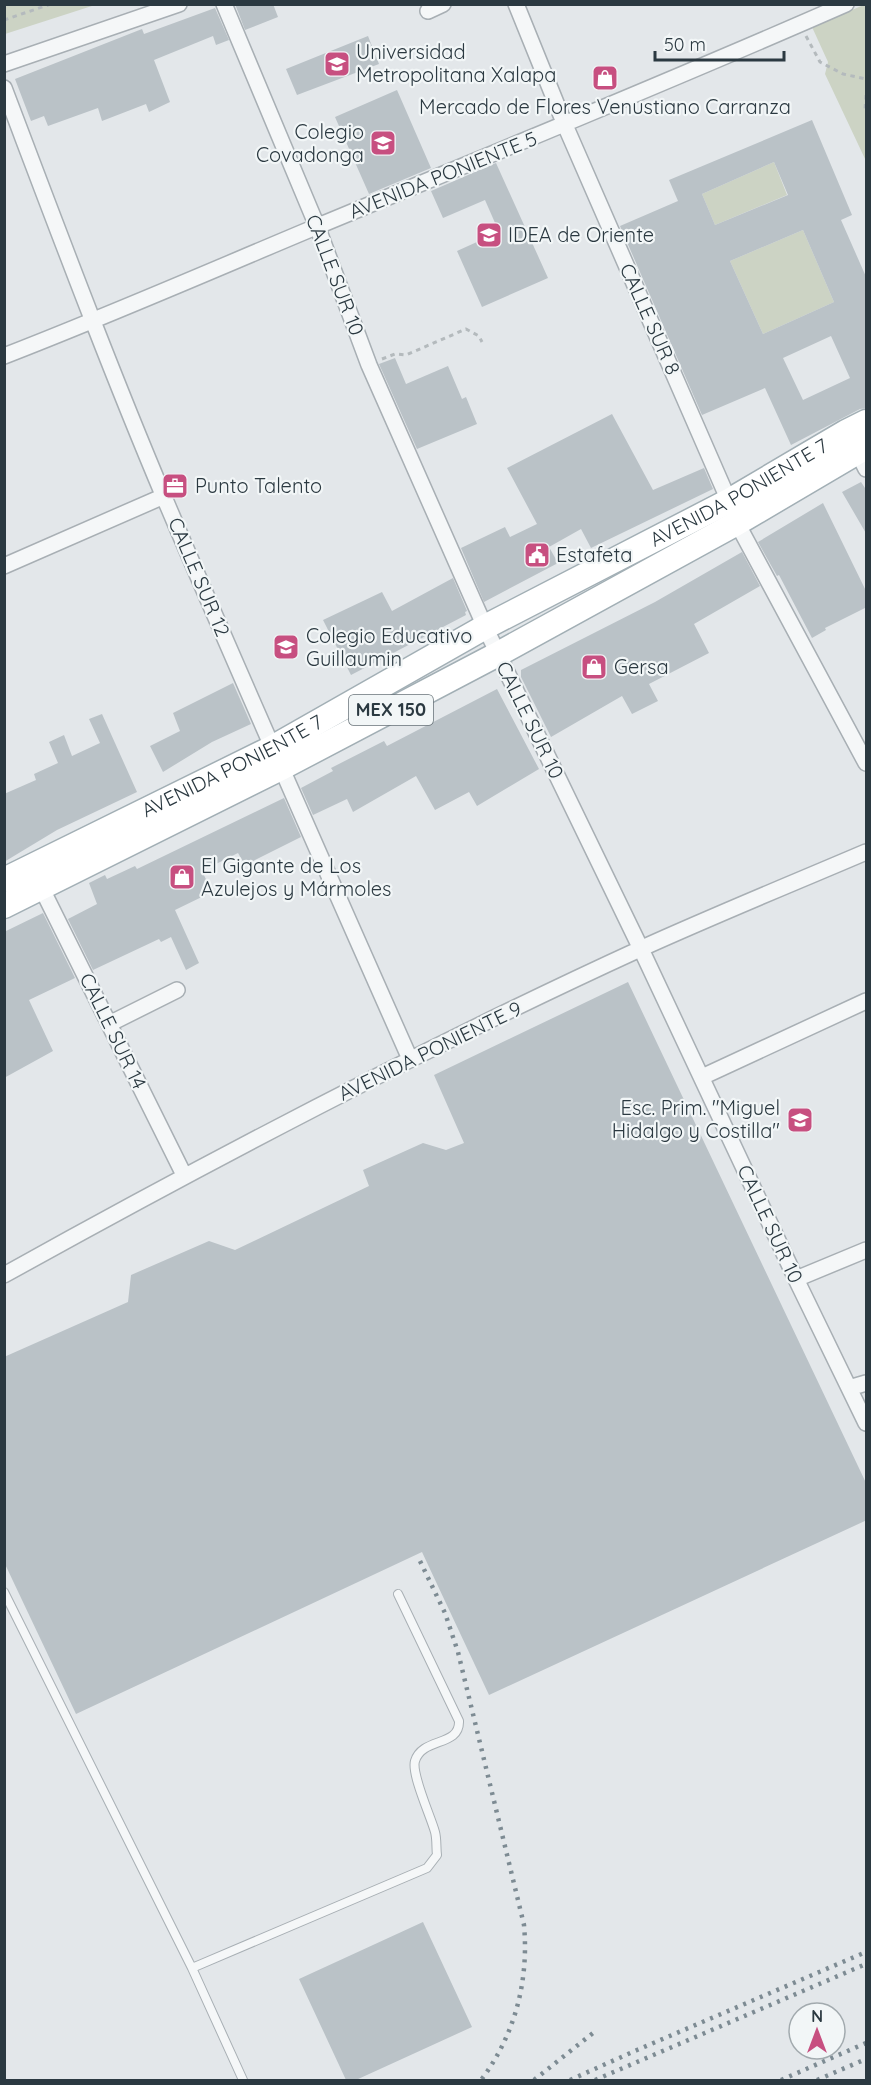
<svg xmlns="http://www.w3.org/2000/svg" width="871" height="2085" viewBox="0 0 871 2085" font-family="Quicksand,sans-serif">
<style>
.green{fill:#ccd3c4}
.building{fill:#bac2c7;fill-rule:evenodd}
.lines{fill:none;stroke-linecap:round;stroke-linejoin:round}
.service-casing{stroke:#a8afb4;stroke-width:10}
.minor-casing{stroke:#a8afb4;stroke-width:18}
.primary-casing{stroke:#a2afb5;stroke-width:27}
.path{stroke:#b4babd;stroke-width:3;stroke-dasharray:4.5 4.5;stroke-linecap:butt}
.service{stroke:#f5f7f8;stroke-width:8}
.minor{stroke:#f5f7f8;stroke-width:15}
.primary{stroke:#fff;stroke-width:24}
.rail{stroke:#7d8b93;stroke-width:4.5;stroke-dasharray:3 6;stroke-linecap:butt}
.labels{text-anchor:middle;stroke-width:4.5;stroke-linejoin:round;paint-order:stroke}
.shield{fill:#f2f6f7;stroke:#677278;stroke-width:1.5}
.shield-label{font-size:18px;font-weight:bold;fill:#2b3941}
.poi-label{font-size:20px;fill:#2b3941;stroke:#f2f6f7;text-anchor:start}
.street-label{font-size:20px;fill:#2b3941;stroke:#f2f6f7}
</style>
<rect width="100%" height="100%" fill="#e3e7ea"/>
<!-- green -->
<path class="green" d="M5 4H95V5L5 34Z
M866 4V161L825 74 828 62 812 27Z
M774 162 787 195 715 225 702 194Z
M803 230 834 302 763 334 730 261Z"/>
<!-- building -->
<path class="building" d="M235 4H273L278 17 245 30Z
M215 8 229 40 216 45 213 36 154 60 170 102 149 112 146 104 102 121 98 108 48 126 44 116 31 121 15 79 142 29 144 34Z
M368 36 379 64 297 95 286 69Z
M397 90 431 168 369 194 335 117Z
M812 120 852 215 841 220 867 279V408L860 409 791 445 765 388 702 415 620 226 678 201 669 180ZM774 162 788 195 715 225 702 194ZM803 230 834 302 763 334 730 261ZM831 336 850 378 803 400 783 358Z
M496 163 548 278 482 307 457 251 499 232 485 200 443 218 431 191Z
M395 358 406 384 448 366 462 399 466 397 477 424 417 449 379 364Z
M612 414 653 490 704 468 713 489 591 548 581 529 549 547 558 563 484 602 461 548 505 527 510 537 537 524 507 468Z
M861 482 867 491V535L842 492Z
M823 503 867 593V607L825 628 826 630 812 638 779 575 777 576 758 542Z
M742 552 760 586 694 624 709 653 649 684 658 701 632 714 622 696 551 737 521 677V670L655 602Z
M453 578 467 611 465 612 466 615 351 675 323 620 382 592 392 611Z
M233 683 251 724 212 742 163 772 150 746 180 731 173 713Z
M497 689 539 769 477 806 469 792 435 810 416 776 353 812 347 799 313 815 301 788 333 771 331 768 384 741 387 746Z
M102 714 137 792 57 830 4 862V794L36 780 34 774 58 763 49 742 64 735 72 756 100 743 89 719Z
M284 798 301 837 245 865 238 853 202 871 212 892 175 910 199 963 186 970 171 937 161 942 159 939 93 970 68 919 97 904 89 883 105 875 107 879 135 866 137 869Z
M43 913 75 978 29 1000 53 1051 4 1078V932Z
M628 982 867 1485V1520L489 1695 422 1552 76 1714 4 1562V1357L128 1302 131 1275 209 1241 235 1250 369 1186 363 1170 423 1143 446 1150 464 1143 434 1075Z
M423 1922 472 2027 356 2080H346L299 1979Z"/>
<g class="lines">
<!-- service casing -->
<g class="service-casing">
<path id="service" d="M4 1592 192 1968 243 2080
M192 1968 427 1868 437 1855C436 1848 437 1839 435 1832 431 1817 411 1774 415 1761 422 1737 460 1747 459 1721L398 1594"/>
</g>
<!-- minor casing -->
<g class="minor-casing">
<path id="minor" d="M224 4 317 226 369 365 485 627 641 949 796 1279 866 1423
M516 4 565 125 729 501
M428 11 443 4
M4 64 179 4
M4 88C56 225 107 362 164 497 244 685 327 872 410 1059
M4 356C110 315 213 270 318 226 494 153 671 81 846 4
M854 445 866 469
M737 523 866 763
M4 566 164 496
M41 887 184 1175
M109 1024 177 990
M702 1077 866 1001
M4 1275C213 1159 424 1048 640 949 715 915 791 884 866 852
M796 1279 866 1250
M849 1388 866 1383"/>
</g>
<!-- primary casing -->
<g class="primary-casing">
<g id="primary">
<path id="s1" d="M4 880 272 748 485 627 729 501 846 432 866 422"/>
<path d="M4 906 281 768 498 654 737 523 866 447"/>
</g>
</g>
<!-- path -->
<path class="path" d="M4 20 51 4
M806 36 820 62 843 74 866 79
M866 95 865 110H866
M382 359 395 354 406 355 466 329 479 336 482 342"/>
<!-- service -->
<use href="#service" class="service"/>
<!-- minor -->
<use href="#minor" class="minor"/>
<!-- primary -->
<use href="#primary" class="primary"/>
<!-- rail -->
<path class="rail" d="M420 1561 445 1613 458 1652 524 1925C529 1981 515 2035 481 2080
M534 2080 593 2033
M570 2080 637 2050 866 1952
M595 2080 866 1964
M781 2080 866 2043
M817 2080 866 2059"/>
</g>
<!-- icons -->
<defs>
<g id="university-square" transform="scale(1.35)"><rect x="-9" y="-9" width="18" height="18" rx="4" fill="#c74f80" stroke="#f2f6f7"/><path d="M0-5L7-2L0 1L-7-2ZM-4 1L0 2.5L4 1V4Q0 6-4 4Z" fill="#fff"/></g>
<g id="shop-square" transform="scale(1.35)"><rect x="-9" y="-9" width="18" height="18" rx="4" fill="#c74f80" stroke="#f2f6f7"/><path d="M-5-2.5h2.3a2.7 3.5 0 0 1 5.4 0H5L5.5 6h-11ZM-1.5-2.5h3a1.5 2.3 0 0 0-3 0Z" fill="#fff"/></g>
<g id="school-square" transform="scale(1.35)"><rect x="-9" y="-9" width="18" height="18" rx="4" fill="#c74f80" stroke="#f2f6f7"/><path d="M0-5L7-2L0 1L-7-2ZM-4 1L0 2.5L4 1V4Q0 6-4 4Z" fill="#fff"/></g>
<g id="office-square" transform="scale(1.35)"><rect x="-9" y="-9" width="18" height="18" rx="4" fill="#c74f80" stroke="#f2f6f7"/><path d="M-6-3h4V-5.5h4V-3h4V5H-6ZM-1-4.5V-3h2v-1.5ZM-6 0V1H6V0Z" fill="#fff"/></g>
<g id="civic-square" transform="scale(1.35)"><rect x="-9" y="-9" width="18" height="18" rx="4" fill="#c74f80" stroke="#f2f6f7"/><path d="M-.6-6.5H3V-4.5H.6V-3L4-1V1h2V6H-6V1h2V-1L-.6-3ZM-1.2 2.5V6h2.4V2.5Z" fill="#fff"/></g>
</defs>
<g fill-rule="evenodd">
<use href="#university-square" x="337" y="64"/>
<use href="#shop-square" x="605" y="78"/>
<use href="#school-square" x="383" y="143"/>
<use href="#university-square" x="489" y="235"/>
<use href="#office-square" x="175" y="486"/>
<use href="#civic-square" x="537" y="555"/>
<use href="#school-square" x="286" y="647"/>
<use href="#shop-square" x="594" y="667"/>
<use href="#shop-square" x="182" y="877"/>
<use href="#school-square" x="800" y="1120"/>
</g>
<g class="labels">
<!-- shield labels -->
<rect class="shield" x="349" y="695" width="84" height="30" rx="4.5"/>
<g class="shield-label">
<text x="391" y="716">MEX 150</text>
</g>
<!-- poi labels -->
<g class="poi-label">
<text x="356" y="59">Universidad<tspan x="356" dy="23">Metropolitana Xalapa</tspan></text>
<text x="605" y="114" text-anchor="middle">Mercado de Flores Venustiano Carranza</text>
<text x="364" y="139" text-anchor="end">Colegio<tspan x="364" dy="23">Covadonga</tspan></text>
<text x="508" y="242">IDEA de Oriente</text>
<text x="195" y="493">Punto Talento</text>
<text x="556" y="562">Estafeta</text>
<text x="306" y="643">Colegio Educativo<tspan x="306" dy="23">Guillaumin</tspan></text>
<text x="614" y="674">Gersa</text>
<text x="201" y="873">El Gigante de Los<tspan x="201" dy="23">Azulejos y Mármoles</tspan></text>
<text x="780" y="1115" text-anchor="end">Esc. Prim. "Miguel<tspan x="780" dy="23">Hidalgo y Costilla"</tspan></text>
</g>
<!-- street labels -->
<g class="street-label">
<text transform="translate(443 175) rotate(-22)" y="7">AVENIDA PONIENTE 5</text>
<text transform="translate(335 275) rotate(69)" y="7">CALLE SUR 10</text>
<text transform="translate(650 319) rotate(66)" y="7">CALLE SUR 8</text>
<text dy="7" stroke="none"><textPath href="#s1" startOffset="831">AVENIDA PONIENTE 7</textPath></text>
<text transform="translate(199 577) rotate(67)" y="7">CALLE SUR 12</text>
<text transform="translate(530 720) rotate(64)" y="7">CALLE SUR 10</text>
<text dy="7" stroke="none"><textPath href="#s1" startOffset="255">AVENIDA PONIENTE 7</textPath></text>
<text transform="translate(113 1031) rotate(64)" y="7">CALLE SUR 14</text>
<text transform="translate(430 1051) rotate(-26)" y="7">AVENIDA PONIENTE 9</text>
<text transform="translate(770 1224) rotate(65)" y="7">CALLE SUR 10</text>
</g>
</g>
<!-- border -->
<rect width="871" height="2085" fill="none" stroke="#2b3941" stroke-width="12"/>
<!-- north arrow -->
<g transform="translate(817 2031)"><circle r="28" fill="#f2f6f7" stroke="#a2aaae" stroke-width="1.5"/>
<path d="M0-4.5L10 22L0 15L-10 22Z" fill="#c74f80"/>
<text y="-9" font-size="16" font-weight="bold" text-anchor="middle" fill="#2b3941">N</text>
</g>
<!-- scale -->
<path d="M655 51v9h129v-9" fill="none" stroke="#2b3941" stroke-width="3"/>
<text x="664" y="51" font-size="18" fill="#2b3941" stroke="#f2f6f7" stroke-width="4.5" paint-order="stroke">50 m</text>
</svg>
